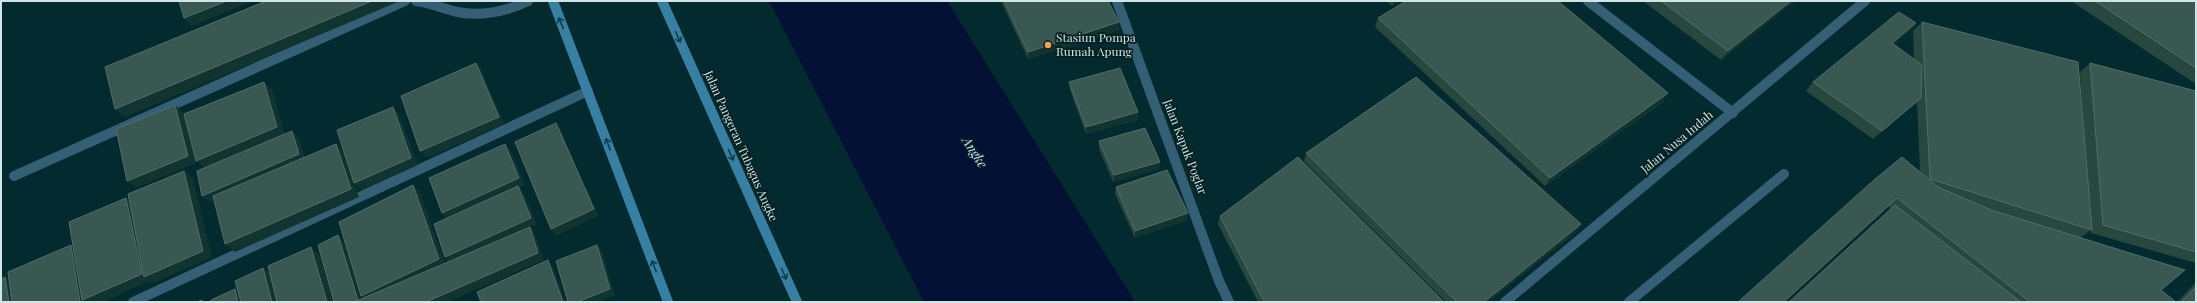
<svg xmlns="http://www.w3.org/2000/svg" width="2197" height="303" viewBox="0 0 2197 303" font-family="'Playfair Display',serif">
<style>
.water{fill:#031134}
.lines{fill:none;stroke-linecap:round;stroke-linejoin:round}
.service{stroke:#345f75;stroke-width:10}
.minor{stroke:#345f75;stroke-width:10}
.tertiary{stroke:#345f75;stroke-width:10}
.secondary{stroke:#377fa3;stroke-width:10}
.wall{fill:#27473f}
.shaded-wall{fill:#113430}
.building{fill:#395851;stroke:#516e68}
.oneway{stroke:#133c49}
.poi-dot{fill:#fc9d54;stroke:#042022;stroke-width:1.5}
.labels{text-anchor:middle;stroke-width:3.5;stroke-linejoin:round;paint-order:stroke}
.poi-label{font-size:12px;fill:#d1e4e6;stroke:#042022;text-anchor:start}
.street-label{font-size:12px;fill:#d1e4e6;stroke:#042022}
.water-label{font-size:13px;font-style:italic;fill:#d4e3ff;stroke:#042022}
</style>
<rect width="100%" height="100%" fill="#032a2e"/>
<!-- water -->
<path class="water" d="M769 1H947L1135 302H924Z"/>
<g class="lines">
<!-- service -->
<path class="service" d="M416 1C431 3 444 9 458 12 481 17 508 11 528 1
M1588 1 1733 113
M14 176 405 1
M133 302 588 91
M1629 302 1784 174"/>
<!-- minor -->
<path class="minor" d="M1505 302 1865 1"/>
<!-- tertiary -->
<path class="tertiary" d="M1117 1 1219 281 1229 302"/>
<!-- secondary -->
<path class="secondary" d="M553 1 668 302
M662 1 797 302"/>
</g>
<!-- wall -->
<path class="wall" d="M1001 1H1108L1119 30 1028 59Z
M1386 1H1401L1392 6Z
M1643 1H1795L1721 60Z
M2071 1H2196V84Z
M1378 18 1663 102 1545 186 1375 27Z
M1922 22 2085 153 2080 72 2090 63 2196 91V263L2091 233V230L2080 238 2161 290 2176 302H1789L1891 209 1888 206 1920 172 1917 102 1873 139 1806 91 1813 82 1916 23 1908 32 1894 44 1914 59 1913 31Z
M1069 82 1138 120 1086 134 1070 90Z
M1099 141 1160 162 1159 169 1113 182 1099 149Z
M1306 153 1581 224 1576 232 1488 302H1446L1304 161Z
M1116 187 1188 213 1187 220 1135 238 1115 194Z
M1220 216 1444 302H1258L1218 224Z
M2196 282V302H2177Z"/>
<!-- shaded-wall -->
<path class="shaded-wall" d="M227 1H254L192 26 184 18Z
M372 1H400L125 117 115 109Z
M1395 1H1401L1392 6 1394 2Z
M1791 1H1795L1721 60 1728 51Z
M1119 22V30L1028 59V52Z
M1916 23 1908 32 1884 52 1892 43Z
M476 63 482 71 504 124 427 158 420 151Z
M264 82 272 89 285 134 204 168 196 161Z
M1668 93 1663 102 1545 186 1550 178Z
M1921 98 1912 106 1873 139 1882 131Z
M175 105 184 113 196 163 136 188 127 181Z
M393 107 399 114 418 165 361 190 354 183 359 197 235 252 225 244 336 144 344 152Z
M1138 112V120L1086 134V127Z
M556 123 561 131 599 216 556 236 551 229Z
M292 131 299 138 306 162 211 202 202 196Z
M505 144 511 151 525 185 520 187 524 193 537 224 530 227 535 234 544 260 448 302H426L451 264 445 257 448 220 442 213Z
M1160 162 1159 169 1113 182 1114 175Z
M184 171 193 178 212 257 154 283 150 281 103 302H80L71 245 81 251 126 198 136 205Z
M413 185 420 192 446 266 369 302 361 296Z
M1188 213 1187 220 1135 238V231Z
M1581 224 1576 232 1488 302H1484Z
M338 235 343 240 362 302H353Z
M597 245 602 251 615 295 597 302H577Z
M311 247 319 254 333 302H327Z
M548 260 553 267 566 302H563Z
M263 268 272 274 279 302H272Z
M5 277 18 285 20 302H9Z
M235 289 241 293 243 302H238Z"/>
<!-- building -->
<path class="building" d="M179 1H227L184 18Z
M266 1H372L115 109 105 67Z
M1004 1H1108L1119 22 1028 52Z
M1406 1H1558L1668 93 1550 178 1378 18Z
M1661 1H1791L1728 51Z
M2095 1H2196V68Z
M1899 12 1916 23 1892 43 1922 65 1921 98 1882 131 1813 82Z
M1922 22 2078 62 2092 230 1930 179Z
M476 63 499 117 420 151 401 96Z
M2090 63 2196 91V252L2103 225Z
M1120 68 1138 112 1086 127 1069 82Z
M1416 77 1581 224 1484 302H1457L1306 153Z
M264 82 277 127 196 161 184 114Z
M175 105 188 156 127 181 116 129Z
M393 107 411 158 354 183 337 130Z
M556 123 594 209 551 229 515 142Z
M1145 128 1160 162 1114 175 1099 141Z
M292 131 299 154 202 196 197 171Z
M336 144 351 189 225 244 213 196Z
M505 144 519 178 442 213 429 178Z
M1298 157 1444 302H1265L1261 296 1220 216Z
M1902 157 1938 187 1991 210 2185 270 2161 290 2176 302H2030L1897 198 1784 302H1738L1874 180Z
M1167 170 1188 213 1135 231 1116 187Z
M184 171 203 251 144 277 128 194Z
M413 185 439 259 361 296 339 222Z
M518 186 531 218 445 257 434 224Z
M126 198 142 274 82 300 69 222Z
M1895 205 2021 302H1789Z
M530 227 538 253 426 302H354Z
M338 235 358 300 353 302H334L318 245Z
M71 245 80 302H12L8 272Z
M597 245 610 289 577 302H568L556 261Z
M311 247 327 302H277L268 266Z
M548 260 563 302H481L477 292Z
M263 268 272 302H241L235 281Z
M5 277 9 302H1V279Z
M2196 287V302H2181Z
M235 289 238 302H211V300Z
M202 300V302H197Z"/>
<!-- one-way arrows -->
<defs><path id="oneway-shaft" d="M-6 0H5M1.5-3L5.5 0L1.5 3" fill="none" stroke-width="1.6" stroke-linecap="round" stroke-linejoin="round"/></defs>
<g class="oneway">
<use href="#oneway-shaft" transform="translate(561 23) rotate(-112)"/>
<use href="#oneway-shaft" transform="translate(678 37) rotate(66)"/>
<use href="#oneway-shaft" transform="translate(608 144) rotate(-111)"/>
<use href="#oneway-shaft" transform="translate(731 155) rotate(66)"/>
<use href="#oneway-shaft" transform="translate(654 266) rotate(-111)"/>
<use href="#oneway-shaft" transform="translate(784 274) rotate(66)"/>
</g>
<!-- markers -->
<circle class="poi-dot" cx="1048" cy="45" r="4"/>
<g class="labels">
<!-- poi labels -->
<g class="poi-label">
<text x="1056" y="42">Stasiun Pompa<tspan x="1056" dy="14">Rumah Apung</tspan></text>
</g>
<!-- street labels -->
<g class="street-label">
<text transform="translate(1677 142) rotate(-40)" y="4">Jalan Nusa Indah</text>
<text transform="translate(741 146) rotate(66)" y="4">Jalan Pangeran Tubagus Angke</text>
<text transform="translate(1185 147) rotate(69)" y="4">Jalan Kapuk Poglar</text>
</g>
<!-- water labels -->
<g class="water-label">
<text transform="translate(975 152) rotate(57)" y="5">Angke</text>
</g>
</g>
<!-- border -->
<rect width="2197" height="303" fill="none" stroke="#d1e4e6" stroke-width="4"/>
</svg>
